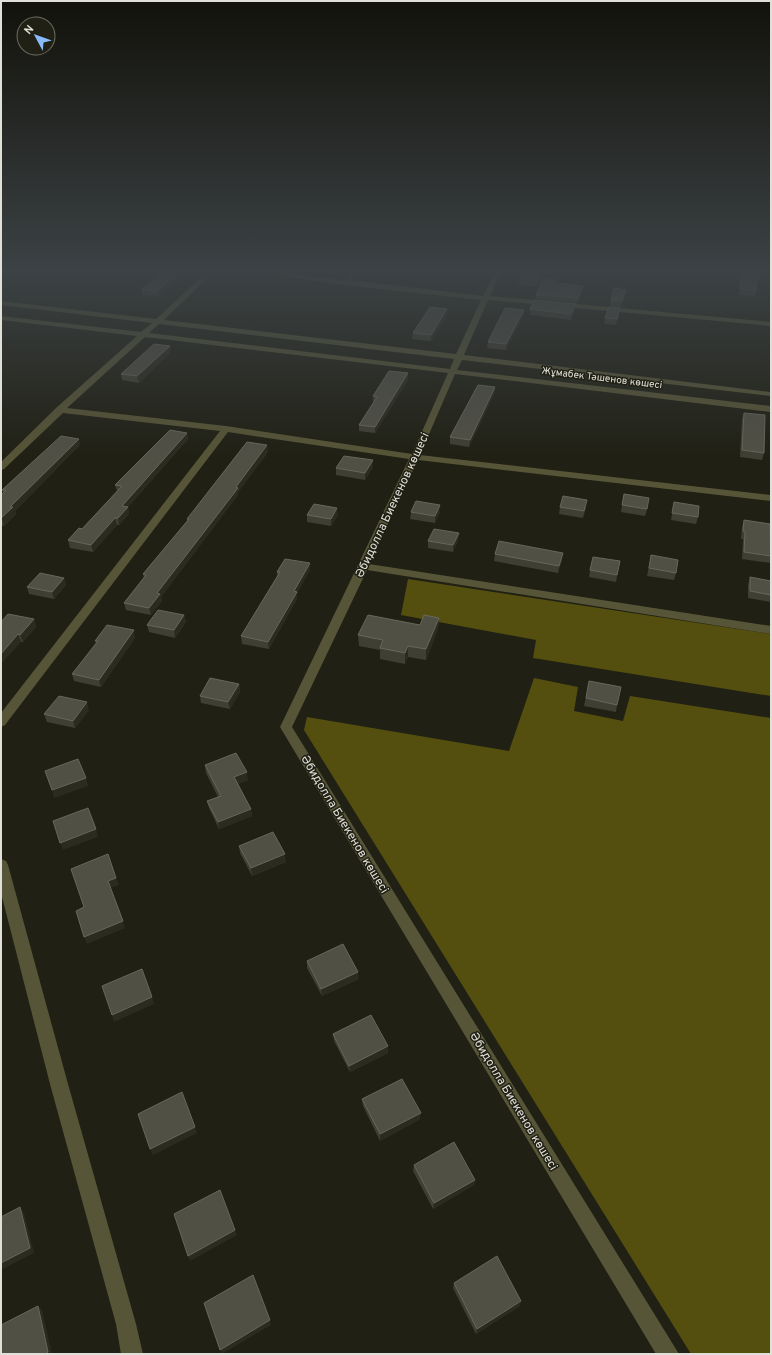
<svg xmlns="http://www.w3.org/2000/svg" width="772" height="1355" viewBox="0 0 772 1355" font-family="Overpass,sans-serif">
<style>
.forest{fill:#544f0f}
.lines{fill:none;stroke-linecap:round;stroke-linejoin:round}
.minor{fill:#575537;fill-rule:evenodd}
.wall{fill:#403f33}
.shaded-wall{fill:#2c2b1f}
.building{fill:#515045;stroke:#68675c}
.labels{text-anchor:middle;stroke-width:3;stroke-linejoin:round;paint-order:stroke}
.far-street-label{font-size:10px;fill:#e0e0d8;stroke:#202014}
.street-label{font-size:12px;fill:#e0e0d8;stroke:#202014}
</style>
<rect width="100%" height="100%" fill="#202014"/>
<!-- forest -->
<path class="forest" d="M408 579 771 634V696L533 658 536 640 401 615Z
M534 678 578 687 574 711 623 721 630 696 771 718V1354H691L304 730 307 717 509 751Z"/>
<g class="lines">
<!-- minor -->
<path class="minor" d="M211 268H218L164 320 456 354 481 300 345 285 221 268H244L344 280 352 268H359L350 280 483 296 497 268H503L490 296 771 322V326L488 300 464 355 771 392V396L462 360 457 370 771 406V412L455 374 420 455 771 495V501L418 460 369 564 771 626V634L367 570 292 727 679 1354H656L280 727 409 459 228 432 5 725 1 727V713L220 431 63 413 4 469 1 470V462L56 408 137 336 1 320V316L141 332 152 323 1 305V301L156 319ZM159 324 454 359 450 369 149 333ZM145 337 448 373 412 454 226 426 67 408Z
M725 268 771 270V274L728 270Z
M1 859 6 861 8 865 68 1084 136 1324 143 1354H121L116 1324 50 1084 1 893Z"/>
</g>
<!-- wall -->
<path class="wall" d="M373 268H392L387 276 373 274Z
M454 268H472L470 272 454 270Z
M544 268 537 286 519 285V279Z
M590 268H662L660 274 633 271V273Z
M742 268 759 278 757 283H756V291L755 297 739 295 741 273Z
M182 271V277L158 297 142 295V289Z
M557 283 583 286 582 290 577 303 536 299V295Z
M626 290 625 295 621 307 610 306 611 300Z
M620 308 619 314 616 325 604 324 605 318Z
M447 309V315L431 341 412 339 413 333Z
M530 309H575L571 320 530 315Z
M524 310 523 316 506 350 487 348 488 342Z
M171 352 139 383 122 380 121 374Z
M408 380 375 433 359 431V425L373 403V396Z
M495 387 494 394 469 447 450 444V437Z
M744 413 764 453 762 460 740 457 742 419Z
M187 433 188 439 128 507 129 514 119 525H117L93 552 70 548 68 540 82 529 117 491 115 485Z
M80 445 15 511 16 514 4 526 1 525V495L3 493 2 490Z
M268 452 238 492V495L161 597 162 601 151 615 126 610 124 603 144 578 143 574 187 521V519Z
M373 460V467L365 480 336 475V468Z
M624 494 647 509 645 516 621 512Z
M674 502 698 517 696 524 671 520Z
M560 507H586L583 518 559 514Z
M411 512H440L435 523 410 519Z
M307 515H338L331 526 307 522Z
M744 520 771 540V559L770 563 742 559 743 539H741L742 527Z
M458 540 453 552 428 548V541Z
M495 554 562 560 558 573 494 561Z
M651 555 676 573 674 580 647 576Z
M620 561 616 582 589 577 590 570Z
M310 563V570L297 593V599L269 649 242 644 241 636 277 577V572Z
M750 577 771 581V602L748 598V585Z
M64 578 66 585 54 599 29 594 27 587Z
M8 614 34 619 36 627 23 642H21Z
M184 615 186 622 175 638 149 632 147 625Z
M439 618 438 629 426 660 408 657 405 664 380 659V650L359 646 358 635 420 625Z
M135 638 101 687 74 681 72 674 96 643 95 641Z
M589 681 617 705 616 712 584 706Z
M239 684 240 692 230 709 201 703 200 696Z
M89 710 75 728 47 722 44 714Z
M205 765 248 780 238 784 251 809 252 816 219 829 209 808 207 801 218 797 206 773Z
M239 846 286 862 252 876 240 853Z
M307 961 359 979 322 996 307 968Z
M333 1034 388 1046V1053L350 1072 334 1041Z
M362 1099 420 1119 380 1141 363 1106Z
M414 1165 475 1180 474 1185 433 1209 413 1171Z
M454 1283 520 1306 476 1334 453 1288Z"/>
<!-- shaded-wall -->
<path class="shaded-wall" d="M388 268H392L387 276V270Z
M543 268H544L537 286 538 281Z
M182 271V277L158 297 157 291Z
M583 286 582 290 577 303 578 298Z
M626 290 625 295 621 307 622 301Z
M576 304 575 309 571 320V314Z
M620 308 619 314 616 325 617 319Z
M447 309V315L431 341V335Z
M524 310 523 316 506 350V344Z
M170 346 171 352 139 383 137 376Z
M408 373V380L375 433V427Z
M495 387 494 394 469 447 470 440Z
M187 433 188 439 128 507 129 514 119 525 118 518 122 506Z
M79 439 80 445 15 511 16 514 4 526 2 519 10 507Z
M267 445 268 452 238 492V495L161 597 162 601 151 615 149 608 157 593Z
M373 460V467L365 480V473Z
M440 505V512L435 523V516Z
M337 508 338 515 331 526V519Z
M115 518 117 525 93 552 91 545Z
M459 533 458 540 453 552V545Z
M563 553 562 560 558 573 559 566Z
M310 563V570L297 593V599L269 649 268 642 294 591Z
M64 578 66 585 54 599 52 592Z
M184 615 186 622 175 638 174 630Z
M439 618 438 629 426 660V649Z
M34 619 36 627 23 642 20 635Z
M134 630 135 638 101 687 99 680Z
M18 634 21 642 1 664V654Z
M408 646V657L405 664V653Z
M239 684 240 692 230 709 228 702Z
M87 702 89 710 75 728 73 721Z
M247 772 248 780 235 785 234 777Z
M86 778 88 786 54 798 52 790Z
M251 809 252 816 219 829 218 822Z
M96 829 98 837 63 850 60 843Z
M285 854 286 862 252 876 251 868Z
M116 878 119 885 110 888 108 881Z
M123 921 125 928 87 944 84 937Z
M358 972 359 979 322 996 321 989Z
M152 997 154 1004 114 1022 112 1015Z
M388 1046V1053L350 1072 349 1066Z
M421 1113 420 1119 380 1141V1134Z
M195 1127 197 1133 153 1155 150 1149Z
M475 1180 474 1185 433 1209 434 1203Z
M20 1207 24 1213 34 1253 1 1270V1263Z
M235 1230 237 1235 190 1261 188 1256Z
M521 1301 520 1306 476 1334 477 1329Z
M38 1306 42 1310 52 1354H46Z
M270 1320 271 1325 222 1354 220 1350Z"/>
<!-- building -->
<path class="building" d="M168 268H179L182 271 157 291 142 289Z
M373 268H388L387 270Z
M524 268H543L538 281 519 279Z
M742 268 759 269V278L757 277 756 291 740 289Z
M543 278 557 280 556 283 583 286 578 298 536 295Z
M614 288 626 290 622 301 611 300Z
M534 300 576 304 571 314 530 309Z
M430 307 447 309 431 335 413 333Z
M609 307 620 308 617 319 605 318Z
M505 308 524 310 506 344 488 342Z
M154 344 170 346 137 376 121 374Z
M389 371 408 373 375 427 359 425 377 397 373 396Z
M478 385 495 387 470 440 450 437Z
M744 413 765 415 764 453 742 450Z
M170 430 187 433 122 506 128 507 118 518H115L91 545 68 540 79 528 82 529 122 486 115 485Z
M61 436 79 439 10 507H13L1 518V495L6 490H2Z
M247 442 267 445 236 487 238 488 157 593 160 594 149 608 124 603 146 575 143 574 189 519H187Z
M344 456 373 460 365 473 336 468Z
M624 494 649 498 647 509 622 505Z
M563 496 587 500 584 511 560 507Z
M416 501 440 505 435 516 411 512Z
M674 502 699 506 698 517 672 513Z
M314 504 337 508 331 519 307 515Z
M744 520 770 524 771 556 744 552 745 532 743 531Z
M434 529 459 533 453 545 428 541Z
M499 541 563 553 559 566 495 554Z
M651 555 678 560 676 573 649 568Z
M593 557 620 561 617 575 590 570Z
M285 559 310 563 294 591 297 592 268 642 241 636 280 572H277Z
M40 573 64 578 52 592 27 587Z
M750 577 771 581V595L750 591Z
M158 610 184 615 174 630 147 625Z
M8 614 34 619 20 635 18 634 1 654V622Z
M368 615 420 625 424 615 439 618 426 649 408 646 405 653 380 648 383 640 358 635Z
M107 625 134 630 99 680 72 674 98 641H95Z
M210 678 239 684 228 702 200 696Z
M589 681 621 687 617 705 586 698Z
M59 696 87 702 73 721 44 714Z
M236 753 247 772 234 777 251 809 218 822 207 801 221 796 205 765Z
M78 759 86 778 52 790 45 771Z
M88 808 96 829 60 843 53 821Z
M273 832 285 854 251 868 239 846Z
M108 854 116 878 108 881 123 921 84 937 76 911 84 907 71 869Z
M343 944 358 972 321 989 307 961Z
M142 969 152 997 112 1015 102 986Z
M371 1015 388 1046 349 1066 333 1034Z
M402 1079 421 1113 380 1134 362 1099Z
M182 1092 195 1127 150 1149 138 1114Z
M454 1142 475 1180 434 1203 414 1165Z
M220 1190 235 1230 188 1256 174 1214Z
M20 1207 30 1248 1 1263V1217Z
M497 1256 521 1301 477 1329 454 1283Z
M253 1275 270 1320 220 1350 204 1303Z
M38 1306 48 1352 46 1354H1V1325Z"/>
<!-- sky -->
<linearGradient id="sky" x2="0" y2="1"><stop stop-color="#12120b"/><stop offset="0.59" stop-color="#3c4245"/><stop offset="1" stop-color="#3c4245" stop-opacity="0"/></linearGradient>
<rect width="772" height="458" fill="url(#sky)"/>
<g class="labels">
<!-- far-street labels -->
<g class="far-street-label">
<text transform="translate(602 377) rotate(7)" y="4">Жұмабек Тәшенов көшесі</text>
</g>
<!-- street labels -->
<g class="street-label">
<text transform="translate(392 505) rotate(-65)" y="4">Әбидолла Биекенов көшесі</text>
<text transform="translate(345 824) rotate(59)" y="4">Әбидолла Биекенов көшесі</text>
<text transform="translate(514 1101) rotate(59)" y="4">Әбидолла Биекенов көшесі</text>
</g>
</g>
<!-- border -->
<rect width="772" height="1355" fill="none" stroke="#e0e0d8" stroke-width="4"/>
<!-- north arrow -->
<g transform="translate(36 36) rotate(311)"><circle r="19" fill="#202014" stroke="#6d6d62"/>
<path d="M0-3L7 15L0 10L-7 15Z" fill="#87bbfc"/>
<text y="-6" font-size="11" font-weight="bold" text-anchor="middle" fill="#e0e0d8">N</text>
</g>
</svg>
